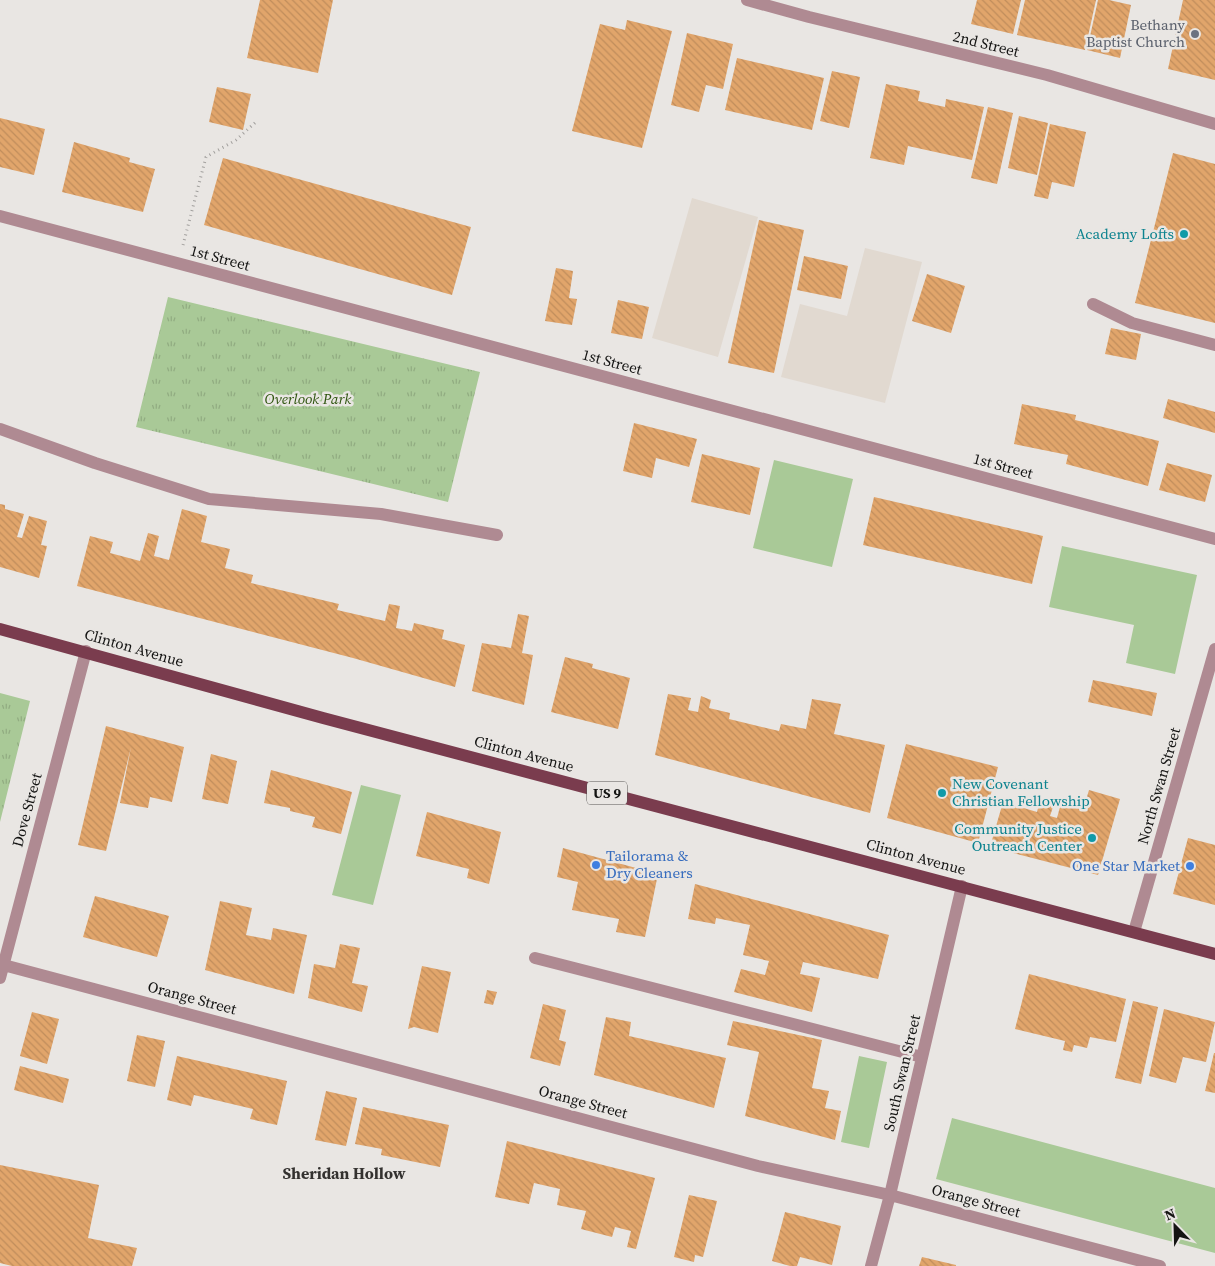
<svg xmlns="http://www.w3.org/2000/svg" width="1215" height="1266" viewBox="0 0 1215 1266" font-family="'Source Serif 4',serif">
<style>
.built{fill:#e1d9d0}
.grass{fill:#a9c997}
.park{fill:url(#park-tufts)}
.building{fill:url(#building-back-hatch)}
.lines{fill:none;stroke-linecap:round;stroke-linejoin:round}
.path{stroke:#a2a09e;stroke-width:3;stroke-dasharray:1 4;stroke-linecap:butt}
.minor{stroke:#af8a92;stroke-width:12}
.major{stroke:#7a3c4e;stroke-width:12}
.worship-dot{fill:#6b7280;stroke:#e9e6e3;stroke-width:2}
.culture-dot{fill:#0f9aa8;stroke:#e9e6e3;stroke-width:2}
.shop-dot{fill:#3f7fe0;stroke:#e9e6e3;stroke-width:2}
.labels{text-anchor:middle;stroke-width:5;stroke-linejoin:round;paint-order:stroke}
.shield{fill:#e9e6e3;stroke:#545351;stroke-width:1}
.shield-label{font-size:14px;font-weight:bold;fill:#141413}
.worship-label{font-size:15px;fill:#5b616d;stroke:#e9e6e3;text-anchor:end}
.street-label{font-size:15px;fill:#141413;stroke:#e9e6e3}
.culture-label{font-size:15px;fill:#0d838f;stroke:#e9e6e3;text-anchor:end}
.park-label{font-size:15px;font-style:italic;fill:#2e550e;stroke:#e9e6e3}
.shop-label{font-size:15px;fill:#366cbe;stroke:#e9e6e3;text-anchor:start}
.neighbourhood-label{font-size:16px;font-weight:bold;fill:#33312f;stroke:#e9e6e3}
</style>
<defs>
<pattern id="park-tufts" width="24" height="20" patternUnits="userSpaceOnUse" patternTransform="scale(1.25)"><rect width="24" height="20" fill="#a9c997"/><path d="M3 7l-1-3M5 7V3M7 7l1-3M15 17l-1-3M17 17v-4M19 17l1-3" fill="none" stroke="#91ac81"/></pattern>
<pattern id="building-back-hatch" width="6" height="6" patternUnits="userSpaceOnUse" patternTransform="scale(1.25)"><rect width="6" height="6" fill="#e1a56b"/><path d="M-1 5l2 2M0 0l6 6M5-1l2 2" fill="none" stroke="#c08d5c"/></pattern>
</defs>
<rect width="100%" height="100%" fill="#e9e6e3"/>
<!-- built -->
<path class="built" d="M692 198 758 217 718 357 652 338Z
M865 248 922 262 885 403 781 377 800 304 847 316Z"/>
<!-- grass -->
<path class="grass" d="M774 460 853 479 832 567 753 548Z
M1062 546 1197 575 1175 674 1126 663 1134 625 1049 607Z
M361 785 401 795 373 905 332 895Z
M859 1056 887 1062 869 1148 841 1142Z
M952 1118 1215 1188V1253L936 1179Z"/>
<!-- park -->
<path class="park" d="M168 297 480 372 448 502 136 427Z
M0 693 30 701 0 822Z"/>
<!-- building -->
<path class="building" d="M260 0H333L318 73 247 58Z
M977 0H1021L1013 34 971 24Z
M1025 0H1096L1085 50 1017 35Z
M1098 0H1109L1131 5 1120 58 1087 50Z
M1183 0H1215V80L1168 69Z
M627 20 672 31 642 148 572 131 600 24 625 30Z
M687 33 733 44 723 89 706 85 699 112 671 105Z
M737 58 824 78 812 130 725 110Z
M832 71 860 77 849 128 820 121Z
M886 84 920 91 918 101 945 107 946 99 984 107 972 160 908 146 904 165 870 158Z
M217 87 251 94 243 130 209 122Z
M988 107 1013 113 997 184 971 178Z
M1019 116 1048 123 1037 175 1008 168Z
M0 118 45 129 34 175 0 167Z
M1050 124 1086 132 1074 187 1052 182 1048 199 1034 196Z
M74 142 130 158 129 162 155 169 143 212 62 192Z
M1173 153 1215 164V323L1135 303Z
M223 158 471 227 452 295 204 225Z
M759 220 804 230 774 373 728 363Z
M804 256 848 266 841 299 797 290Z
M556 268 573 271 569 298 577 299 572 325 545 321Z
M927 274 965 286 951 333 912 321Z
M618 300 649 307 642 339 611 333Z
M1111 328 1141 334 1136 360 1105 354Z
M1168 399 1215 412V433L1163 418Z
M1022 404 1076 415 1075 420 1159 441 1148 486 1066 464 1068 455 1014 444Z
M634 423 697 439 689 467 656 458 652 478 623 471Z
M702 454 760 468 750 515 691 502Z
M1167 463 1212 475 1205 502 1159 490Z
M874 497 1043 536 1032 584 863 545Z
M0 504 5 505V509L24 514 17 537 22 538 29 516 47 521 41 545 47 546 39 578 0 567Z
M182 509 207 516 201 542 230 549 225 568 253 575 251 583 339 604 337 610 385 621 389 604 400 606 396 628 412 631 414 623 444 630 442 639 465 645 455 687 353 658 77 586 90 536 113 542 110 553 140 561 148 533 159 536 154 556 169 560Z
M518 614 529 616 522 653 533 655 524 705 472 691 482 643 511 648Z
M565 657 593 664 592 668 630 678 618 729 551 712Z
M1093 680 1157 693 1152 716 1088 702Z
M668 694 691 698 688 710 698 712 701 696 711 700 709 708 730 713 729 719 779 731 781 724 806 729 812 699 841 704 834 734 885 745 870 813 655 755Z
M106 726 184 747 172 802 150 797 148 808 120 803 131 747 106 851 78 845Z
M906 744 998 767 978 843 887 818Z
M211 754 237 761 228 804 202 799Z
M271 770 352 792 341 834 312 827 315 817 290 811V808L264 803Z
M1089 790 1120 799 1098 875 990 847 1003 802 1037 812 1040 800 1054 804 1050 816 1057 818 1061 803 1083 810Z
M427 812 501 832 489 884 467 878 469 869 416 856Z
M1188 838 1215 845V905L1173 894Z
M563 848 658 874 645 937 616 932 619 919 572 910 578 882 557 877Z
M695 884 889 935 878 979 803 962 800 974 820 978 812 1012 734 992 741 969 765 975 769 961 743 955 750 925 716 918 715 924 688 919Z
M95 896 169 916 157 957 83 937Z
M220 901 252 908 246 935 271 940 273 928 307 935 294 994 205 970Z
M340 944 360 948 352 983 368 986 362 1012 308 998 314 964 335 968Z
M422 966 451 972 438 1033 414 1027 408 1029Z
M1029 974 1126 999 1116 1042 1090 1037 1087 1048 1074 1045 1072 1052 1063 1050 1065 1041 1015 1029Z
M487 990 497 992 493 1005 484 1003Z
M1133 1001 1158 1007 1141 1084 1115 1078Z
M543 1004 566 1010 559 1040 566 1042 560 1066 530 1058Z
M1164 1009 1215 1022 1206 1062 1183 1057 1176 1083 1149 1076Z
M32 1012 59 1019 47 1064 20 1056Z
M606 1017 631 1022 629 1036 726 1058 714 1108 594 1075Z
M733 1021 822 1040 812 1088 829 1091 825 1108 841 1111 835 1140 745 1116 759 1052 727 1045Z
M137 1035 165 1041 155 1087 127 1081Z
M1214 1053H1215V1093L1205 1091Z
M177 1056 287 1081 277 1125 250 1119 253 1109 194 1095 191 1106 167 1100Z
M20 1066 69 1079 63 1103 14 1090Z
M326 1091 357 1098 346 1146 315 1140Z
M363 1107 449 1125 440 1167 381 1155 382 1149 355 1144Z
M507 1141 655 1178 636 1249 627 1247 631 1231 615 1227 612 1237 581 1229 586 1211 557 1205 560 1189 534 1183 529 1204 495 1197Z
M0 1165 99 1185 88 1238 137 1248 132 1266H12L0 1263Z
M689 1195 717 1201 703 1257 695 1255 694 1262 674 1257Z
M785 1212 841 1226 832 1265 800 1257 797 1266H790L772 1261Z
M922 1257 956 1265V1266H919Z"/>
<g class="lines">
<!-- path -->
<path class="path" d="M183 245 206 157 236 140 257 121"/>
<!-- minor -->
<path class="minor" d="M747 0 809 17 1047 75 1215 124
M0 216 1215 539
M1093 304 1132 323 1215 345
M0 429 95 463 209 499 381 514 497 535
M1134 932 1215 649
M535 958 922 1057
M0 964 758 1166 890 1195 1160 1266
M0 978 86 651
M871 1266 890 1195 962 886"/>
<!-- major -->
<path class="major" d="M0 629 323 718 1215 954"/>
</g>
<!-- markers -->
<circle class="worship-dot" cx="1195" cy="34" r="5"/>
<g class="culture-dot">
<circle cx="1184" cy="234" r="5"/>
<circle cx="942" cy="793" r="5"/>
<circle cx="1092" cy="838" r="5"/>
</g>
<g class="shop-dot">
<circle cx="596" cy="865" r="5"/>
<circle cx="1190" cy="866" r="5"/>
</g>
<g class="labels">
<!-- shield labels -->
<rect class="shield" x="587" y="781.5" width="40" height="23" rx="4"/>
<g class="shield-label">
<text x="607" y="798">US 9</text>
</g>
<!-- worship labels -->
<g class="worship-label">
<text x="1185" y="30">Bethany<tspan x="1185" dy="17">Baptist Church</tspan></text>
</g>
<!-- street labels -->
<g class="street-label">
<text transform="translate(986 44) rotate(14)" y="5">2nd Street</text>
<text transform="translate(220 258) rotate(15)" y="5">1st Street</text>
<text transform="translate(612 362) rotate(15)" y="5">1st Street</text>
<text transform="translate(1003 466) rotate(15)" y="5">1st Street</text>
<text transform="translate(134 648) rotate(16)" y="5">Clinton Avenue</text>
<text transform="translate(524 754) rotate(15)" y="5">Clinton Avenue</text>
<text transform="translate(1159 786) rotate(-74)" y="5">North Swan Street</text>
<text transform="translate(27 810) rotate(-75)" y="5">Dove Street</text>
<text transform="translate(916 857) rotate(15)" y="5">Clinton Avenue</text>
<text transform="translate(192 998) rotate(15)" y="5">Orange Street</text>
<text transform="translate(902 1073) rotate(-77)" y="5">South Swan Street</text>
<text transform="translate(583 1102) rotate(15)" y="5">Orange Street</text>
<text transform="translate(976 1201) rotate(15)" y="5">Orange Street</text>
</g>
<!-- culture labels -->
<g class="culture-label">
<text x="1174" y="239">Academy Lofts</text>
<text x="952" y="789" text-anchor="start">New Covenant<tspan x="952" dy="17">Christian Fellowship</tspan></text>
<text x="1082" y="834">Community Justice<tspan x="1082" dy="17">Outreach Center</tspan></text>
</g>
<!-- park labels -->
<g class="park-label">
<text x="308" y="404">Overlook Park</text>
</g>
<!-- shop labels -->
<g class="shop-label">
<text x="606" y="861">Tailorama &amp;<tspan x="606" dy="17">Dry Cleaners</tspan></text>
<text x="1180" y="871" text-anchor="end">One Star Market</text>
</g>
<!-- neighbourhood labels -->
<g class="neighbourhood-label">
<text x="344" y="1179">Sheridan Hollow</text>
</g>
</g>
<!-- north arrow -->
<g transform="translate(1175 1226) rotate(337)" stroke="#e9e6e3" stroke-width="4" paint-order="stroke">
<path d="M0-4L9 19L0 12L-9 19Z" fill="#141413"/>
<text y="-8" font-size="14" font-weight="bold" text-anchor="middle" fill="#141413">N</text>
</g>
</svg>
